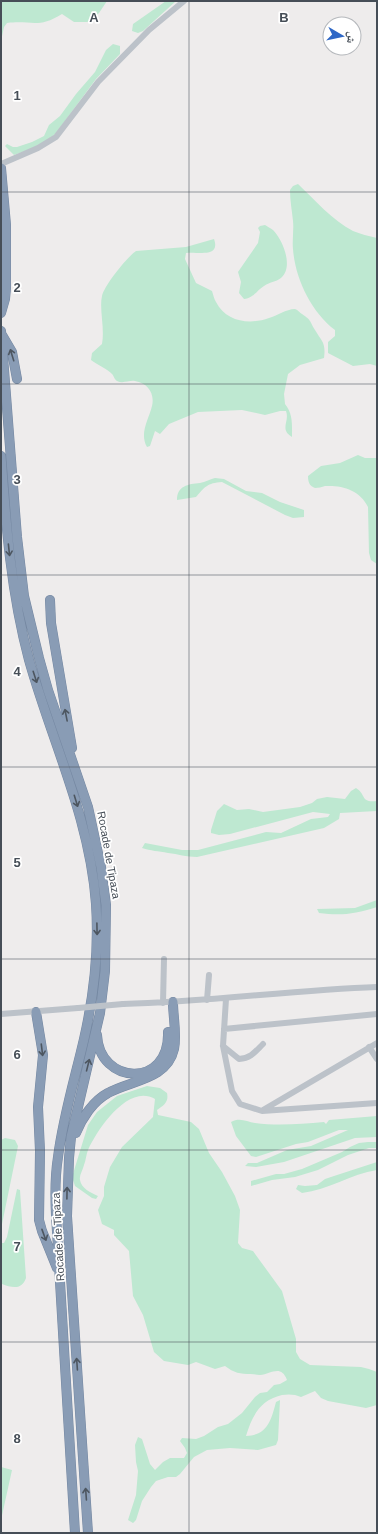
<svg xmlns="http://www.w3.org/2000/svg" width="378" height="1534" viewBox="0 0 378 1534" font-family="Helvetica,'Noto Naskh Arabic',sans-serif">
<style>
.green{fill:#bee8d1}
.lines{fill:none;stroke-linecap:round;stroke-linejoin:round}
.highway-casing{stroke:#7487a1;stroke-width:10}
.minor{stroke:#bcc2c9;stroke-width:6}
.highway{stroke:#899cb5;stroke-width:9}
.minor-bridge{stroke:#bcc2c9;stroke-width:6}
.oneway{stroke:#4d5660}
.grid{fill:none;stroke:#464e57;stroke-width:1;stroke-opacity:0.55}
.labels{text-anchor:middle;stroke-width:3.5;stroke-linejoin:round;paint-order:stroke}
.street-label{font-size:11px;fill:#464e57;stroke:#fff}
.grid-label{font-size:13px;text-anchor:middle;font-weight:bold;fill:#464e57;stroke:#fff;stroke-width:3.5;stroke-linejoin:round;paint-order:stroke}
</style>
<rect width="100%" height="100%" fill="#eeecec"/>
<!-- green -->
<path class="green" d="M1 1H107L99 13 89 22H74L62 14C38 29 32 20 7 23L4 27 1 41Z
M166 1H176L143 31 138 33 132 31 133 24Z
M113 44 120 46V54L96 79 56 133C44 144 29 150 14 155L5 146 7 144 13 147H17L32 142 44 136 49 125 60 116 76 94 95 72 106 50Z
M298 184C315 200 332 220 353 231 360 234 369 236 377 238V366L370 364 353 366 328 353V342L335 336V330C311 312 295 278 293 249 292 240 294 230 293 221 292 211 290 201 290 190L293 186Z
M265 225C267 226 270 228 273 230 283 240 294 267 281 278 276 282 269 282 264 286 257 290 254 298 244 299L239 293 241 282 238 272 258 243 260 232 258 228 260 226Z
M214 239C221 259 196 251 186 253L185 259 196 283 212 291C213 294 214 299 216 302 226 322 250 325 269 318 277 316 286 309 295 309 298 310 300 313 302 314 312 321 309 320 315 330 322 342 326 342 324 358L300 365 288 374 284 394 285 404C293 414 292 424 292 437 279 429 290 422 286 411H280L265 415 242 410 198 412 169 424 160 434 155 431 150 446 147 447C139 433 149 419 152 406 155 394 148 383 135 381 129 380 123 384 117 381 114 379 114 376 112 374 108 369 97 365 91 360L92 353 102 344C105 328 99 309 102 296 104 286 127 257 136 251L186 247Z
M358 455 365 458H377V564L371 560 369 553 368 507C360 490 342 485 325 486 322 487 318 488 315 488 309 486 308 481 308 476L321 466 340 463Z
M215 478 224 479 246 491 262 493 280 502 304 510V517L293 518 285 515 222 482C207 483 205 487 196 497L177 500C177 486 188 484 200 483 205 482 211 479 215 478Z
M356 788C367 795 360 803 377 801V811L340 813 339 819 324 828 197 857C186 857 178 854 168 853 158 851 151 851 142 848L145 843 182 850H198L266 832 281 833 311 819 328 817 330 814 313 812 230 834 219 835 211 833V830L217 811 224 804 237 810 249 809 263 812 300 807 312 803 317 799 327 797 345 799 351 791Z
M377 900V907C355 914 341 916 319 913L317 909 355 908Z
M147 1086 160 1088 167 1093C169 1102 164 1105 157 1110L158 1115 191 1122 199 1129 209 1153 222 1172 235 1196 240 1210 238 1243 242 1248 253 1251 282 1291 296 1339V1352L300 1359 310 1365 361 1367 369 1369 377 1372V1405L366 1408 328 1401 321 1398 315 1391 301 1397C295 1394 288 1394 282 1395 260 1400 252 1416 246 1436 268 1435 271 1420 276 1402L280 1400 278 1440 276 1445 258 1450 230 1448 207 1450 194 1457 180 1474 176 1477H168L156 1481 151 1487 142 1501 136 1520 133 1523 128 1520 136 1495 138 1471 136 1462 135 1445 138 1437 142 1439 150 1464 155 1470 163 1462 170 1458H184L187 1453 185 1448 180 1441 182 1438 196 1439 204 1436 218 1427 228 1424 242 1413 255 1397 260 1393 267 1392 274 1385 280 1384 287 1380C281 1364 271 1374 260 1375 257 1375 254 1374 251 1374 240 1374 234 1373 225 1366L215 1369 196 1362 188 1365 164 1361 154 1352 143 1315 133 1296 129 1251 114 1235V1230L102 1224 98 1210 104 1196V1187L110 1167 122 1147 153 1117 155 1099C128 1083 97 1130 88 1150 86 1155 86 1160 84 1165 83 1170 79 1175 80 1180 81 1188 91 1193 98 1196L96 1199 92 1198 75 1186 72 1177 88 1125 97 1112 117 1096Z
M377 1116V1137L355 1138 284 1162 256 1167 245 1166 248 1163H257L287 1150 311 1146 348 1130H339L308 1142 296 1144 256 1157 251 1156 236 1136 231 1122C240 1117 247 1122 255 1123 277 1126 301 1124 324 1122L326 1124 329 1120Z
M5 1138 15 1140 18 1146 1 1229V1140Z
M368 1142H377V1148H369L348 1155 318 1170 295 1177 272 1180 251 1186V1181L276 1174H284L302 1169 342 1152 350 1147 359 1143Z
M377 1162V1170C351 1174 328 1190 302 1193L296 1189 298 1185 305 1186 317 1185 325 1179 334 1176Z
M17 1189 20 1190 26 1278C22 1290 12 1288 2 1284L1 1281V1243H4L7 1237Z
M1 1467 12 1470 1 1520Z"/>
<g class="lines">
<!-- highway casing -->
<g class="highway-casing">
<path id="highway" d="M1 168 6 225V288L5 299 1 313
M1 331 17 537 24 596 39 658 48 690 88 807 101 867 106 905 105 971 100 1013 71 1137 69 1158 67 1216 88 1533
M2 335 12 352 17 379
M1 456C6 525 11 593 29 660 52 742 90 818 96 904 99 949 94 995 84 1039 75 1078 63 1117 58 1157 55 1176 55 1196 56 1215L75 1533
M50 600 51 623 72 748
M36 1012 43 1055 38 1107 40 1151 39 1220 42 1231 57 1268
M97 1035C99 1085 170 1089 168 1032
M76 1133C82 1118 93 1101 108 1093 131 1080 167 1080 174 1049 177 1034 173 1017 173 1002"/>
</g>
<!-- minor -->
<path class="minor" d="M1 164 38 148 56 137 98 82 149 30 184 1
M226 999 223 1046 232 1091 240 1104 262 1111 377 1103
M207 1000 209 975
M163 1003 164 959
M123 1004C208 1002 292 990 377 987
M1 1014 78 1008
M224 1029 377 1014
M223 1046 239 1059C251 1058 255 1052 263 1044
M369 1047 377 1059
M263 1110 377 1043"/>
<!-- highway -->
<use href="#highway" class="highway"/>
<!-- minor-bridge -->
<path class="minor-bridge" d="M78 1008 123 1004"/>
</g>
<!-- one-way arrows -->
<defs><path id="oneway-shaft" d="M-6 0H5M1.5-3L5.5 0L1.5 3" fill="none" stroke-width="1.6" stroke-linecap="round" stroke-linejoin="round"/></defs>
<g class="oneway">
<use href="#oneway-shaft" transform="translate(12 355) rotate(-107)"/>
<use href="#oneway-shaft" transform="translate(9 550) rotate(84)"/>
<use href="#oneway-shaft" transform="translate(35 677) rotate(72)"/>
<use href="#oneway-shaft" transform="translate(66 715) rotate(-101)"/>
<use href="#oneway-shaft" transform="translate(76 801) rotate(73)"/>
<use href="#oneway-shaft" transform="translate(97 929) rotate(89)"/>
<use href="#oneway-shaft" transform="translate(42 1050) rotate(83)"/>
<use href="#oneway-shaft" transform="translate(88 1065) rotate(-76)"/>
<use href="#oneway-shaft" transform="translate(67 1193) rotate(-89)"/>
<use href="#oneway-shaft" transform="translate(44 1235) rotate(70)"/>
<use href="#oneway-shaft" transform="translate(77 1364) rotate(-94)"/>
<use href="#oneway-shaft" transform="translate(86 1494) rotate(-94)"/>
</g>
<!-- grid -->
<path class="grid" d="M189 1V1533M1 192H377M1 384H377M1 575H377M1 767H377M1 959H377M1 1150H377M1 1342H377"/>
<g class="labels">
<!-- street labels -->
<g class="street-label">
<text transform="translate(109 855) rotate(80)" y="4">Rocade de Tipaza</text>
<text transform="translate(58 1237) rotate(-93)" y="4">Rocade de Tipaza</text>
</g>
</g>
<g class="grid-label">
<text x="94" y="22">A</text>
<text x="284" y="22">B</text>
<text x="17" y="100">1</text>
<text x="17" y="292">2</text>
<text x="17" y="484">3</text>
<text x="17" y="676">4</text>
<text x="17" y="867">5</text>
<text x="17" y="1059">6</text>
<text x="17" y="1251">7</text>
<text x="17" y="1443">8</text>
</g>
<!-- border -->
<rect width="378" height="1534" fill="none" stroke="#464e57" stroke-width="4"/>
<!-- north arrow -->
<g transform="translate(342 36) rotate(99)"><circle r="19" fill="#ffffff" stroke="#b5b8bc"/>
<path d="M0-3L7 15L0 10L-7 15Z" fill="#2e67c6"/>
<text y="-6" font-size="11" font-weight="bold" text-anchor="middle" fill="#464e57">ش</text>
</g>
</svg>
